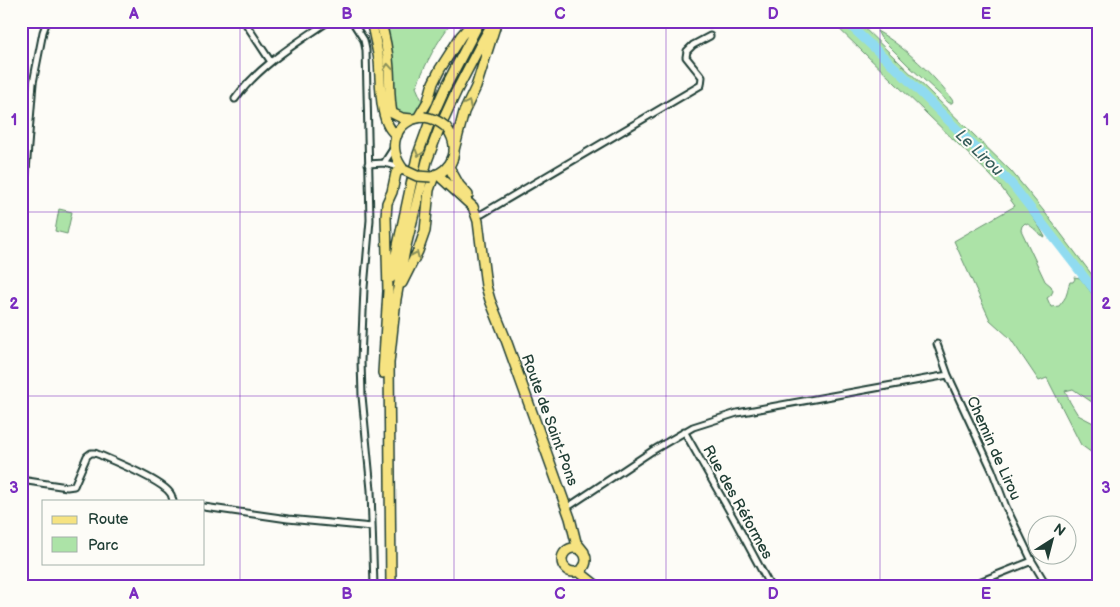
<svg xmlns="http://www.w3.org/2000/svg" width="1120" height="607" viewBox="0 0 1120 607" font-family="'Balsamiq Sans',sans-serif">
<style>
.green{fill:#ace3a7;stroke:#66906e}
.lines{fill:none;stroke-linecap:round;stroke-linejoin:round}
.river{stroke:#90dbf0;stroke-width:9}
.minor-casing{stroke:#1f3d34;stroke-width:9}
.primary-casing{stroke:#1f3d34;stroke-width:12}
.trunk-casing{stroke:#1f3d34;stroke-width:12}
.minor{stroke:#fdfcf7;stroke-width:5}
.primary{stroke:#f6e381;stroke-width:9}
.trunk{stroke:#f6e381;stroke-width:9}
.trunk-bridge-casing{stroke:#1f3d34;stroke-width:12;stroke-linecap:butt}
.trunk-bridge{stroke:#f6e381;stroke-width:9}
.oneway{stroke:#8a905a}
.grid{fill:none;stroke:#7b2cbf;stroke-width:1;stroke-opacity:0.55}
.labels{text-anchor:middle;stroke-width:4;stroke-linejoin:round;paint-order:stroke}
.street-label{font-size:15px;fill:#1f3d34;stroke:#fdfcf7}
.water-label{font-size:16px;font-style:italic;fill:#365d5a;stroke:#fdfcf7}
.neatline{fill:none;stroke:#7b2cbf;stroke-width:2}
.grid-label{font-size:16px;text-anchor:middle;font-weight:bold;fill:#7b2cbf}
</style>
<rect width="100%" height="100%" fill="#fdfcf7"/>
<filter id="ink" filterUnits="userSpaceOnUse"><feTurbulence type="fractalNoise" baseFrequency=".02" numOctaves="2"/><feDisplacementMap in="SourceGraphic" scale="10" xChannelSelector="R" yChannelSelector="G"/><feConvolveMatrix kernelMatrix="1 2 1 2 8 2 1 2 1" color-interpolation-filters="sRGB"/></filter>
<g filter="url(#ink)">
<!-- green -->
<path class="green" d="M381 21H453C437 41 426 63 416 87L429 117 420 123 410 125 394 111Z
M831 21H841L851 29 929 104 1009 183 1040 228 1045 237C1036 233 1035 227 1025 223L1022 226 1021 230 1045 281 1051 286 1053 291 1051 295 1047 298 1051 307 1059 306C1062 302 1066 298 1067 293 1068 289 1068 287 1070 282H1073L1075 279 1074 277 1080 278 1099 303V407L1073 389 1065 391 1070 402 1078 415 1099 426V458L1081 445 1047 378 1039 381 1010 338 990 320 954 241 1015 206 1001 187 990 175Z
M846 21H857L1011 171 1043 210 1099 284V296L1055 243 1010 180 927 97Z
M877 31C904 46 935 76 953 101L952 103H949L909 66 881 38Z
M59 209 72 212 67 234 55 231Z"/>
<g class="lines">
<!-- river -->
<path class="river" d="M845 21 901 73 1011 183 1099 296"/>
<!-- minor casing -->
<g class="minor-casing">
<path id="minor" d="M244 21 271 62
M352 21 364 40 366 50 370 220 364 288 361 361 362 396 371 490 374 586
M235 99C260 65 295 44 329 21
M384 163 393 149
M368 164 384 163 396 166 399 164
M476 215 482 214 701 85 702 77 686 57 687 51 693 45 710 36
M21 216 23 209 33 83 43 32 47 21
M937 344 948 375 992 470 1006 507 1032 561 1047 586
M684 431 734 519 770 586
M21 480 67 487 74 486 87 456 91 453H95C111 460 161 480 170 493 172 495 172 498 173 501
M204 507 288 519 372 527
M566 507 571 505 652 451 693 427 737 413 948 375
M969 586 1032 561"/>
</g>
<!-- primary casing -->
<g class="primary-casing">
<path id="primary" d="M371 21C374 34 377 47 379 60 381 78 378 125 397 135
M380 21C385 36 388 53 389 69 390 83 389 98 392 113L402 118 412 119
M452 160 449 167 459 185 468 195
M437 174 473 207 478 221 486 286 490 300 506 340 570 518 576 542 584 552
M562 560a12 12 0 1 1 24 0a12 12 0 1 1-24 0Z
M578 571 597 586"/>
</g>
<!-- trunk casing -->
<g class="trunk-casing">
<path id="trunk" d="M418 118 428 101 433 83 440 69 461 36 474 21
M454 150 464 112 476 87 495 27
M404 170C386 149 394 120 423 117
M431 177C455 169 461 147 446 127
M391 278 417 157 429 124 445 88 480 21
M402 283 418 251 425 231 429 190 434 176
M383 373 388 291 386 217 387 203 392 192 396 173 402 168
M391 586 389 363 396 299 405 250 427 161 439 129 456 92 483 40 494 21"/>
</g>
<!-- minor -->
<use href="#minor" class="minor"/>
<!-- primary -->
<use href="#primary" class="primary"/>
<!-- trunk -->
<use href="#trunk" class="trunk"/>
<!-- trunk-bridge casing -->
<g class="trunk-bridge-casing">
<path id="trunk-bridge" d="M424 117C433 118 439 121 446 127
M404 170 417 176 431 177"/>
</g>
<!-- trunk-bridge -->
<use href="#trunk-bridge" class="trunk-bridge"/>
</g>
<!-- one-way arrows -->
<defs><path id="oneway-chevron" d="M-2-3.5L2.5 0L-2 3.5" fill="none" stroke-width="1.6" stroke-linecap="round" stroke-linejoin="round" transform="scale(1.25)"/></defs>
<g class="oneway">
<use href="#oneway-chevron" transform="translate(388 67) rotate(-94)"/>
<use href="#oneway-chevron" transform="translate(468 104) rotate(-64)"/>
<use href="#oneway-chevron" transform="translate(419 153) rotate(108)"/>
<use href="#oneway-chevron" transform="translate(416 255) rotate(-66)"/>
</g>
</g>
<!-- grid -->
<path class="grid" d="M240 21V586M454 21V586M666 21V586M880 21V586M21 212H1099M21 396H1099"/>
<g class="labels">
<!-- street labels -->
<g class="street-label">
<text transform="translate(550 420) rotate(70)" y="5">Route de Saint-Pons</text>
<text transform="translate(994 448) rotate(66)" y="5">Chemin de Lirou</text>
<text transform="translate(738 502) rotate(61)" y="5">Rue des Réformes</text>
</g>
<!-- water labels -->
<g class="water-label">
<text transform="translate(980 152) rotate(44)" y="6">Le Lirou</text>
</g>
</g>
<!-- margin -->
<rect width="1120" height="607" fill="none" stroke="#fdfcf7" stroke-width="55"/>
<!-- legend -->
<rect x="42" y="500" width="162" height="65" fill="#fdfcf7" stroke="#a4b0a9"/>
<rect x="52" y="516" width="25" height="8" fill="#f6e381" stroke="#a4b0a9"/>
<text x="88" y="524" font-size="15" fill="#1f3d34">Route</text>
<rect x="52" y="537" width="25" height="15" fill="#ace3a7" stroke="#a4b0a9"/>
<text x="88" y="550" font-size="15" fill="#1f3d34">Parc</text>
<!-- north arrow -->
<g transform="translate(1052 540) rotate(36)"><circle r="24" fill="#fdfcf7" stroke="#a4b0a9"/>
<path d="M0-4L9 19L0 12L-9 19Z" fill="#1f3d34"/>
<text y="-8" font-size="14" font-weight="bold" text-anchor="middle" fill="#1f3d34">N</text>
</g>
<rect x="28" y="28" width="1064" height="552" class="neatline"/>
<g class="grid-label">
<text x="134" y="19">A</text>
<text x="347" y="19">B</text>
<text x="560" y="19">C</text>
<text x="773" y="19">D</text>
<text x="986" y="19">E</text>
<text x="14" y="125">1</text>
<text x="1106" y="125">1</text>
<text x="14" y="309">2</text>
<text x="1106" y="309">2</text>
<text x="14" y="493">3</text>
<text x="1106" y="493">3</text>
<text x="134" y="599">A</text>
<text x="347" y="599">B</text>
<text x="560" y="599">C</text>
<text x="773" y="599">D</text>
<text x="986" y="599">E</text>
</g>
</svg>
